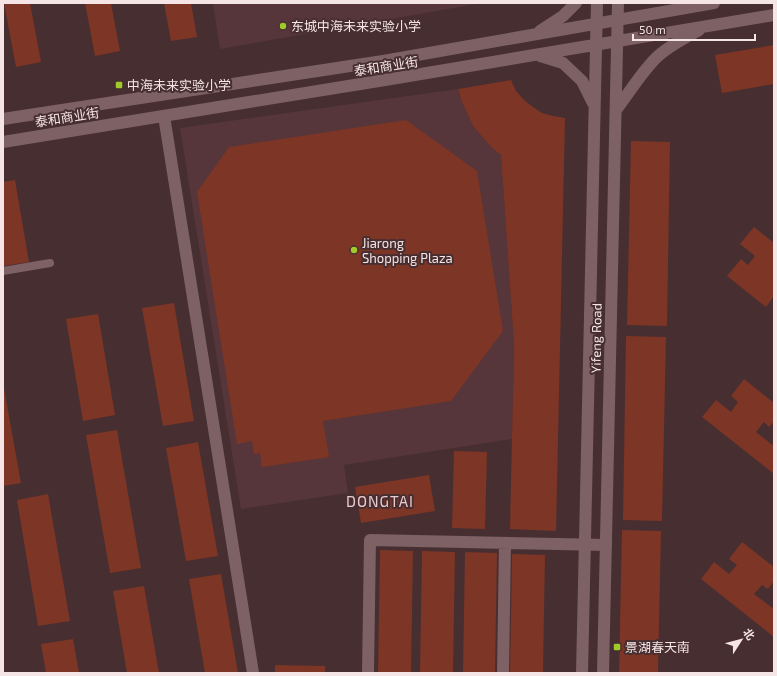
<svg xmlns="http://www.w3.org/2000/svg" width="777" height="676" viewBox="0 0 777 676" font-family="'Exo 2','Noto Sans SC',sans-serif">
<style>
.built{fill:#56363a}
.building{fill:#7d3525}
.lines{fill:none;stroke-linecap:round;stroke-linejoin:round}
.service{stroke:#7d6164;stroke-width:8}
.minor{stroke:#7d6164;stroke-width:12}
.tertiary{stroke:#7d6164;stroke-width:12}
.poi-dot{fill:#a1c92a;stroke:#472e31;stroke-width:1.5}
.labels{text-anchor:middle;stroke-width:4;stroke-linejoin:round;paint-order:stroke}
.poi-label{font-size:13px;fill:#f5e5e6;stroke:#472e31;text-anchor:start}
.street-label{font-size:13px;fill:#f5e5e6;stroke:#472e31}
.quarter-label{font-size:15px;letter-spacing:1px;fill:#eacacd;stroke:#472e31}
</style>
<rect width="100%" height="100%" fill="#472e31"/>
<!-- built -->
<path class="built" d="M213 3H482L220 49Z
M458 89 462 102 473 126 491 147 501 155 514 345 512 439 344 465 348 493 241 509 180 128Z"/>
<!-- building -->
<path class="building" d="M4 3H30L41 62 16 67Z
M85 3H111L120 51 95 56Z
M164 3H191L197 37 171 41Z
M774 45V84L722 93 715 55Z
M511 80 516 91 524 100 533 107 542 113 553 116 565 118 556 531 510 529 514 345 501 155 491 147 473 126 462 102 458 89Z
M406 120 477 171 503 331 451 401 323 421 329 457 262 467 260 453 254 454 252 441 237 444 197 192 229 147Z
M631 141 670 142 667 326 627 325Z
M15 180 29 262 3 266V182Z
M754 227 774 243V296L766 307 727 276 741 259 748 265 755 256 740 244Z
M174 303 194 421 163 426 142 308Z
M98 314 115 415 83 421 66 319Z
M626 336 666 337 662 521 623 520Z
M744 379 774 403V421L769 427 764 422 756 432 774 446V474L702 417 716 400 731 412 738 402 731 396Z
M3 383 21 483 3 486Z
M117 430 141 568 110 573 86 435Z
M198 442 218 556 186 561 166 448Z
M454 451 487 452 485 529 452 528Z
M429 475 435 511 361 523 355 487Z
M48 494 70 621 38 626 17 500Z
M622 530 661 531 658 673H619Z
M742 542 774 567V581L768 589 762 585 754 594 774 609V637L701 579 714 562 729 574 737 565 729 559Z
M380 550 413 551 411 673H378Z
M422 551 455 552 453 673H420Z
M465 552 497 553 495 673H463Z
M512 554 545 555 543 673H510Z
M221 574 238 673H205L189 579Z
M144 586 159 673H127L113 591Z
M73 639 79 673H46L41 644Z
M275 665 325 666V673H275Z"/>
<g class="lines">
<!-- service -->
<path class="service" d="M3 271 50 263"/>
<!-- minor -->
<path class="minor" d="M164 116 253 673
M368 673 370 540 606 545
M503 673 505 543"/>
<!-- tertiary -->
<path class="tertiary" d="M540 31 563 16 576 3
M540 56 563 63 582 81 593 103
M616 110C629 93 641 73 656 58 668 46 685 38 699 30
M3 119 383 61 714 3
M3 142 385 80 774 15
M582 673 597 3
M603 673 618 3"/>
</g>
<!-- markers -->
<g class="poi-dot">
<circle cx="283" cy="26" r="4"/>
<rect x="115" y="81" width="8" height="8" rx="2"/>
<circle cx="354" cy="250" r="4"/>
<rect x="613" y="643" width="8" height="8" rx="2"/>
</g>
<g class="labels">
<!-- poi labels -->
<g class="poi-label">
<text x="291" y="31">东城中海未来实验小学</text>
<text x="127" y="90">中海未来实验小学</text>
<text x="362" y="248">Jiarong<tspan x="362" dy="15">Shopping Plaza</tspan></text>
<text x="625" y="652">景湖春天南</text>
</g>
<!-- street labels -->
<g class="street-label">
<text transform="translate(386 66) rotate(-9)" y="5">泰和商业街</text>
<text transform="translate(67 117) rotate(-9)" y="5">泰和商业街</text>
<text transform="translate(596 338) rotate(-89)" y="5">Yifeng Road</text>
</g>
<!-- quarter labels -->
<g class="quarter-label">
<text x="380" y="507">DONGTAI</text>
</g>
</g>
<!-- border -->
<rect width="777" height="676" fill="none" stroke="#f5e5e6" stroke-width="8"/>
<!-- north arrow -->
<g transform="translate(741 640) rotate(54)" stroke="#472e31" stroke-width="3" paint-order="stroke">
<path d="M0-3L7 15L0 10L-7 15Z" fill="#f5e5e6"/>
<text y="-6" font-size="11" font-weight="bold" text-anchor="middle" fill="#f5e5e6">北</text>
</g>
<!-- scale -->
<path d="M633 34v6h122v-6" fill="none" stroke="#f5e5e6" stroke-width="2"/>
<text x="639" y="34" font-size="12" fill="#f5e5e6" stroke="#472e31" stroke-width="3" paint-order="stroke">50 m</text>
</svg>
